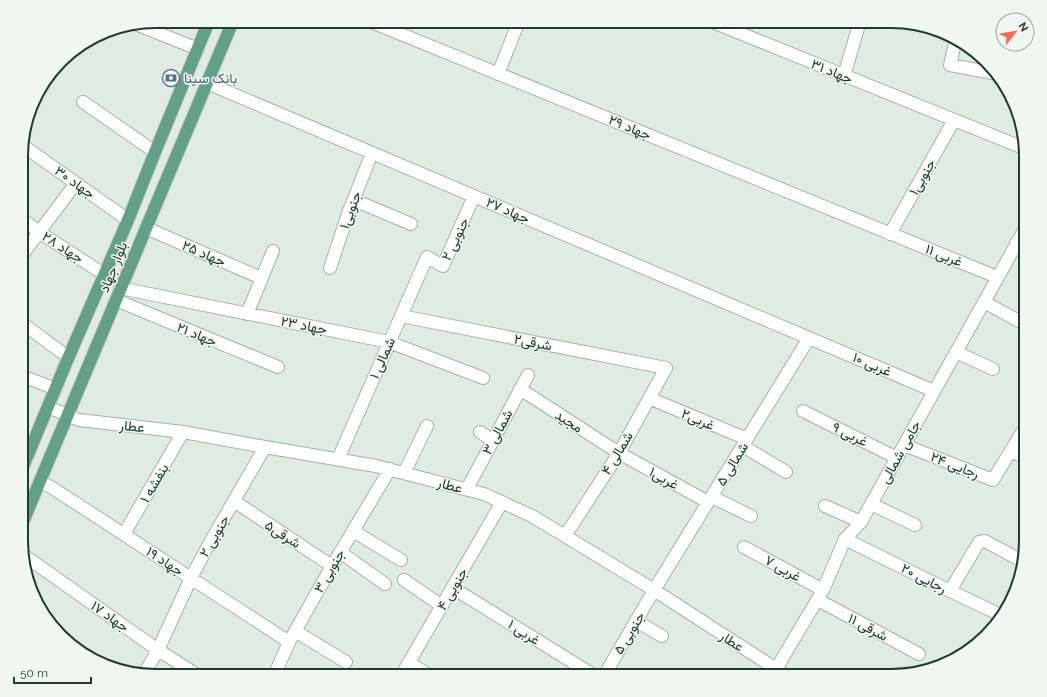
<svg xmlns="http://www.w3.org/2000/svg" width="1047" height="697" viewBox="0 0 1047 697" font-family="Raleway,Vazirmatn,sans-serif">
<style>
.lines{fill:none;stroke-linecap:round;stroke-linejoin:round}
.minor-casing{stroke:#a3b2aa;stroke-width:14}
.tertiary-casing{stroke:#a3b2aa;stroke-width:14}
.primary-casing{stroke:#c1c8c5;stroke-width:14}
.minor{stroke:#fff;stroke-width:12}
.tertiary{stroke:#fff;stroke-width:12}
.primary{stroke:#64a089;stroke-width:12}
.labels{text-anchor:middle;stroke-width:3;stroke-linejoin:round;paint-order:stroke}
.street-label{font-size:14px;fill:#213a30;stroke:#f0f7f3}
.service-label{font-size:14px;fill:#4e5e75;stroke:#f0f7f3;text-anchor:start}
.rim{fill:none;stroke:#213a30;stroke-width:2}
</style>
<rect width="100%" height="100%" fill="#e0ebe4"/>
<g class="lines">
<!-- minor casing -->
<g class="minor-casing">
<path id="minor" d="M369 21 997 277
M710 21 1026 149
M138 25 198 49
M956 39 950 65 993 73
M498 74 519 21
M844 76 860 21
M207 83 934 391
M83 102 155 152
M22 145 128 220
M354 200 411 224
M22 219 39 232 105 275
M146 228 261 278
M890 234 954 120
M1016 243 1026 250
M22 255 76 183
M330 268 349 211 372 153
M120 288 389 342 483 378
M116 300 278 367
M984 302 1026 325
M247 314 273 251
M401 316 666 368 619 453 565 536
M22 323 61 352 69 356
M956 352 993 369
M22 376 56 389
M520 389 619 453 708 502
M649 398 747 439
M48 407 79 420 183 432 265 447 376 466 484 494 532 516 654 590 787 676
M803 411 897 458
M480 432 493 441
M904 445 993 480 1026 426
M743 446 786 472
M1010 452 1026 457
M338 459 427 257 443 266 474 196
M404 473 427 426
M40 482 51 487 289 642
M467 489 528 375
M712 497 751 516
M234 501 332 566
M871 504 915 525
M825 506 861 522
M353 531 401 560
M124 534 183 432
M845 539 950 591 1003 616
M744 547 823 590
M340 552 385 584
M22 554 158 650 199 676
M404 580 442 606
M453 588 595 676
M950 591 979 542 985 541 1022 561
M818 600 919 654
M636 621 662 636
M295 631 346 662
M409 663 431 676
M144 674 158 650 191 578 209 544 265 447
M274 676 289 642 332 566 390 469
M401 676 502 502
M604 676 654 590 809 338"/>
</g>
<!-- tertiary casing -->
<g class="tertiary-casing">
<path id="tertiary" d="M772 676 823 590 845 539 861 522 1026 227"/>
</g>
<!-- primary casing -->
<g class="primary-casing">
<path id="primary" d="M22 469 69 356 128 220 155 152 209 21
M22 524 233 21"/>
</g>
<!-- minor -->
<use href="#minor" class="minor"/>
<!-- tertiary -->
<use href="#tertiary" class="tertiary"/>
<!-- primary -->
<use href="#primary" class="primary"/>
</g>
<!-- icons -->
<defs>
<g id="bank-ring" transform="scale(0.9)"><circle r="9.5" fill="#f0f7f3" stroke="#5c6f8a" stroke-width="1.5"/><path d="M-6-4H6V4H-6ZM0-2.3a2.3 2.3 0 1 0 0 4.6a2.3 2.3 0 1 0 0-4.6Z" fill="#5c6f8a"/></g>
</defs>
<g fill-rule="evenodd">
<use href="#bank-ring" x="171" y="78"/>
</g>
<g class="labels">
<!-- street labels -->
<g class="street-label">
<text transform="translate(832 71) rotate(22)" y="5">جهاد ۳۱</text>
<text transform="translate(630 127) rotate(22)" y="5">جهاد ۲۹</text>
<text transform="translate(922 177) rotate(-60)" y="5">جنوبی۱</text>
<text transform="translate(75 182) rotate(35)" y="5">جهاد ۳۰</text>
<text transform="translate(350 210) rotate(-70)" y="5">جنوبی۱</text>
<text transform="translate(508 210) rotate(23)" y="5">جهاد ۲۷</text>
<text transform="translate(455 239) rotate(-65)" y="5">جنوبی ۲</text>
<text transform="translate(63 247) rotate(33)" y="5">جهاد ۲۸</text>
<text transform="translate(204 253) rotate(23)" y="5">جهاد ۲۵</text>
<text transform="translate(944 255) rotate(22)" y="5">غربی ۱۱</text>
<text transform="translate(113 267) rotate(-68)" y="5">بلوار جهاد</text>
<text transform="translate(304 325) rotate(11)" y="5">جهاد ۲۳</text>
<text transform="translate(197 334) rotate(22)" y="5">جهاد ۲۱</text>
<text transform="translate(533 342) rotate(11)" y="5">شرقی۲</text>
<text transform="translate(382 358) rotate(-66)" y="5">شمالی ۱</text>
<text transform="translate(872 364) rotate(23)" y="5">غربی ۱۰</text>
<text transform="translate(698 419) rotate(23)" y="5">غربی۲</text>
<text transform="translate(569 421) rotate(33)" y="5">مجید</text>
<text transform="translate(132 426) rotate(6)" y="5">عطار</text>
<text transform="translate(497 432) rotate(-62)" y="5">شمالی ۳</text>
<text transform="translate(850 434) rotate(26)" y="5">غربی ۹</text>
<text transform="translate(900 452) rotate(-61)" y="5">جامی شمالی</text>
<text transform="translate(617 453) rotate(-59)" y="5">شمالی ۴</text>
<text transform="translate(732 464) rotate(-59)" y="5">شمالی ۵</text>
<text transform="translate(955 465) rotate(21)" y="5">رجایی ۲۴</text>
<text transform="translate(664 478) rotate(29)" y="5">غربی۱</text>
<text transform="translate(154 483) rotate(-60)" y="5">بنفشه ۱</text>
<text transform="translate(450 485) rotate(15)" y="5">عطار</text>
<text transform="translate(283 534) rotate(33)" y="5">شرقی۵</text>
<text transform="translate(214 536) rotate(-60)" y="5">جنوبی ۲</text>
<text transform="translate(165 561) rotate(33)" y="5">جهاد ۱۹</text>
<text transform="translate(783 568) rotate(29)" y="5">غربی ۷</text>
<text transform="translate(329 571) rotate(-60)" y="5">جنوبی ۳</text>
<text transform="translate(924 578) rotate(27)" y="5">رجایی ۲۰</text>
<text transform="translate(452 589) rotate(-60)" y="5">جنوبی ۴</text>
<text transform="translate(110 616) rotate(35)" y="5">جهاد ۱۷</text>
<text transform="translate(868 627) rotate(28)" y="5">شرقی ۱۱</text>
<text transform="translate(524 632) rotate(32)" y="5">غربی ۱</text>
<text transform="translate(629 633) rotate(-59)" y="5">جنوبی ۵</text>
<text transform="translate(732 641) rotate(33)" y="5">عطار</text>
</g>
<!-- service labels -->
<g class="service-label">
<text x="184" y="83">بانک سینا</text>
</g>
</g>
<!-- crop -->
<path d="M0 0H1047V697H0ZM156 28H891A128 128 0 0 1 1019 156V541A128 128 0 0 1 891 669H156A128 128 0 0 1 28 541V156A128 128 0 0 1 156 28Z" fill="#f0f7f3" fill-rule="evenodd"/>
<path class="rim" d="M156 28H891A128 128 0 0 1 1019 156V541A128 128 0 0 1 891 669H156A128 128 0 0 1 28 541V156A128 128 0 0 1 156 28Z"/>
<!-- north arrow -->
<g transform="translate(1015 32) rotate(59)"><circle r="19" fill="#f0f7f3" stroke="#9daba5"/>
<path d="M0-3L7 15L0 10L-7 15Z" fill="#f06b58"/>
<text y="-6" font-size="11" font-weight="bold" text-anchor="middle" fill="#213a30">N</text>
</g>
<!-- scale -->
<path d="M14 677v6h77v-6" fill="none" stroke="#213a30" stroke-width="2"/>
<text x="20" y="677" font-size="12" fill="#213a30" stroke="#f0f7f3" stroke-width="3" paint-order="stroke">50 m</text>
</svg>
